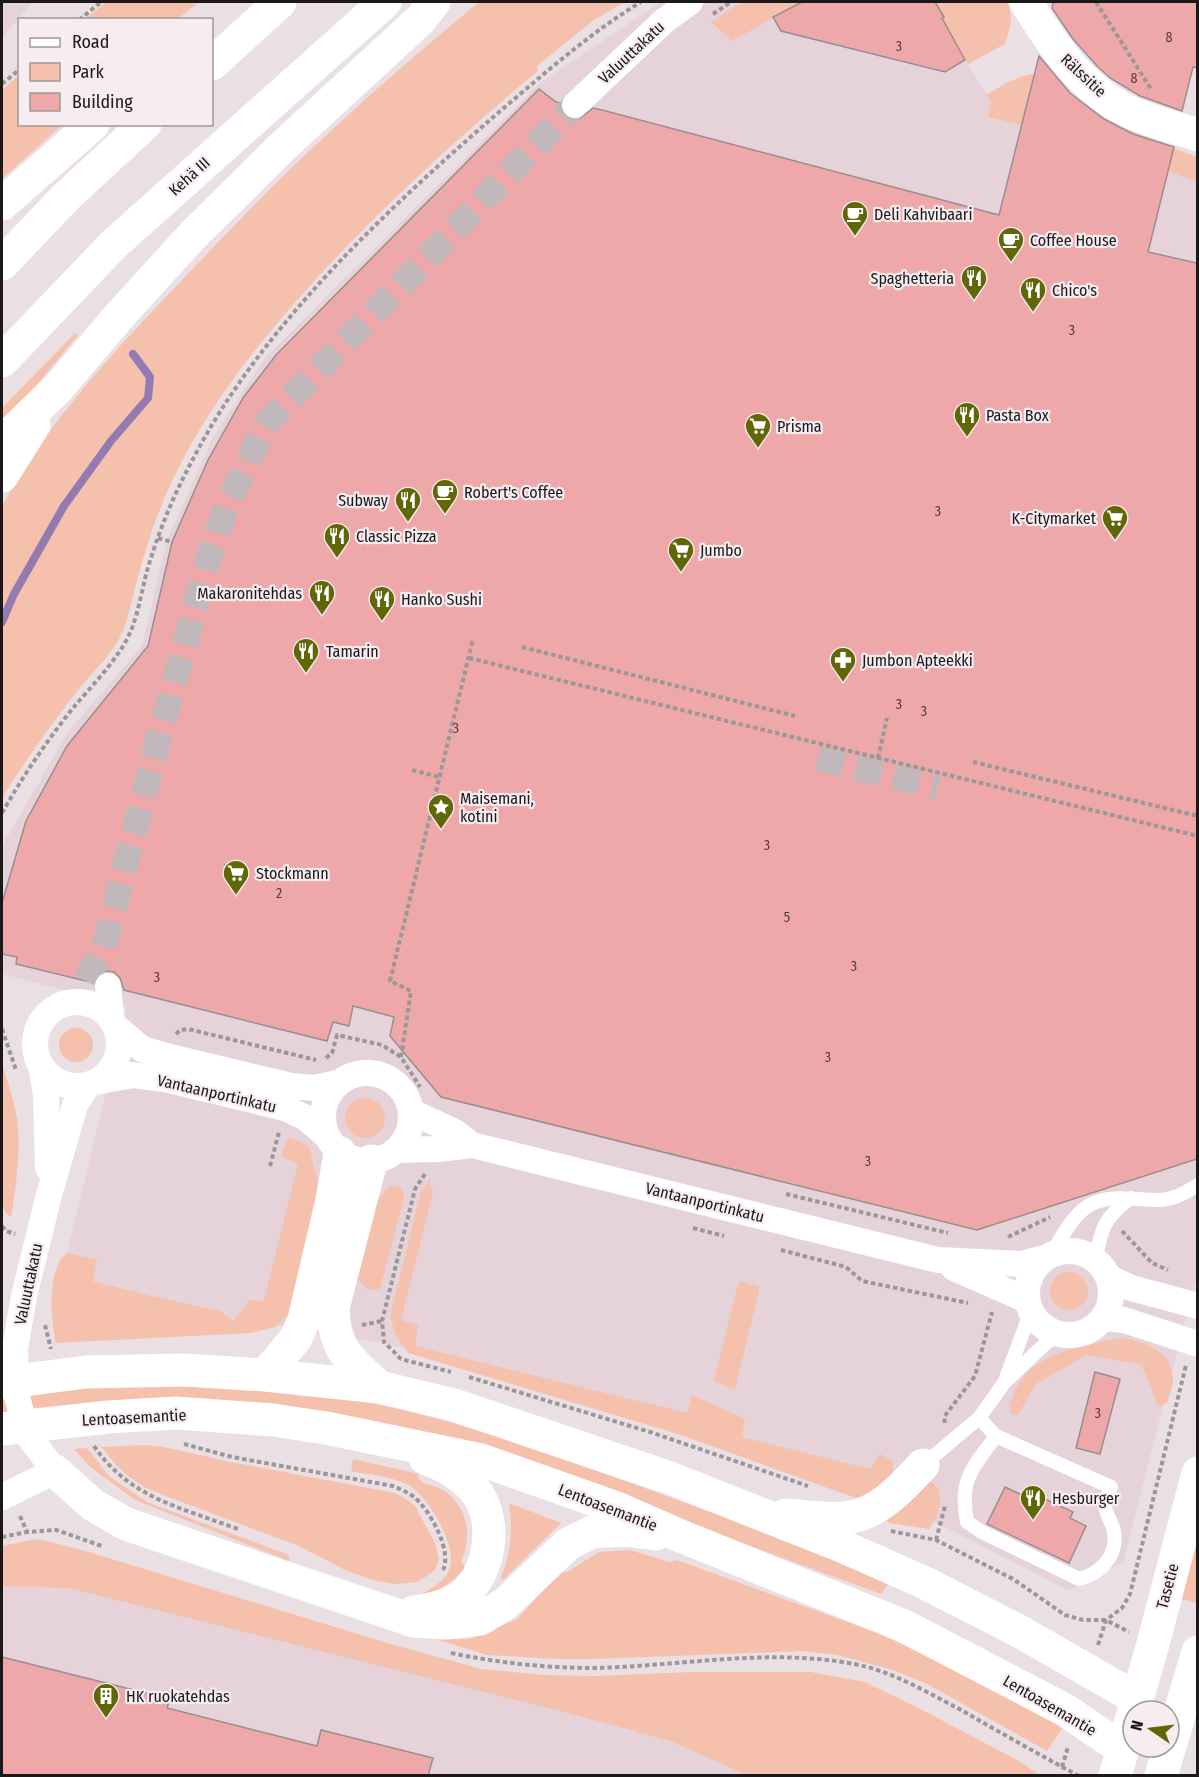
<svg xmlns="http://www.w3.org/2000/svg" width="1199" height="1777" viewBox="0 0 1199 1777" font-family="'Fira Sans Condensed',sans-serif">
<style>
.built{fill:#e5d3d9}
.green{fill:#f5c1ad}
.lines{fill:none;stroke-linecap:round;stroke-linejoin:round}
.stream{stroke:#937ab0;stroke-width:8}
.building{fill:#efa8a9;stroke:#988e8e;stroke-width:1.5}
.street-tunnel{stroke:#c1b8bb;stroke-width:26;stroke-dasharray:26 13;stroke-linecap:butt}
.path{stroke:#9d9698;stroke-width:4;stroke-dasharray:4.5 3;stroke-linecap:butt}
.lane{stroke:#fff;stroke-width:14}
.street{stroke:#fff;stroke-width:26}
.secondary{stroke:#fff;stroke-width:33}
.primary{stroke:#fff;stroke-width:33}
.highway{stroke:#fff;stroke-width:33}
.labels{text-anchor:middle;stroke-width:4.5;stroke-linejoin:round;paint-order:stroke}
.number-label{font-size:14px;fill:#503c3d}
.street-label{font-size:16px;fill:#1b1819;stroke:#f7edf1}
.poi-label{font-size:16px;fill:#1b1819;stroke:#f7edf1;text-anchor:start}
</style>
<rect width="100%" height="100%" fill="#eae0e3"/>
<!-- built -->
<path class="built" d="M2 2H33L2 37Z
M661 2H935L965 60 991 102 1080 139 1197 182V1281L1195 1283 1123 1562 1069 1591 949 1529 868 1492 581 1401 388 1344 275 1325 54 1306 127 1006 2 974V846L68 732 142 646 167 540 213 437 264 359 541 82Z
M2 1569 590 1702 763 1776H2Z"/>
<!-- green -->
<path class="green" d="M106 2H199L178 19H85Z
M479 2H625L594 20 537 66 538 71C464 132 394 196 328 266 269 330 212 398 174 477 158 510 146 546 137 581 131 602 128 624 117 643 107 659 91 674 79 689 51 724 26 760 2 798V506C48 421 117 348 183 279 227 233 271 186 318 143 370 94 424 47 479 2Z
M742 2H802L732 41 711 22Z
M935 2H1007C1014 17 1010 29 1005 44L968 64 942 18 943 17Z
M1042 73 1105 121 1197 157V182L1080 139 988 117 991 102 986 95C1004 84 1020 74 1042 73Z
M19 75 20 124 62 125 2 179V90Z
M75 333 78 335 2 427V408Z
M59 1045a17 17 0 1 1 34 0a17 17 0 1 1-34 0Z
M2 1063C8 1084 16 1106 18 1127 20 1157 16 1188 11 1217 3 1214 3 1205 2 1197Z
M345 1118a20 20 0 1 1 40 0a20 20 0 1 1-40 0Z
M288 1137 309 1146 319 1189 288 1314 276 1327 251 1333 56 1343C51 1321 46 1268 67 1253L97 1260 93 1281 147 1295 220 1311 233 1321 250 1300 264 1301 298 1164 281 1156Z
M431 1178 430 1184 433 1192 401 1320 418 1325 415 1346 687 1413 692 1395 745 1419 742 1437 870 1469 880 1454 893 1462V1478L861 1500 678 1434 408 1353 396 1336 390 1317 421 1192Z
M390 1186 400 1187 404 1192 403 1201 380 1289 369 1290 358 1280 356 1266 378 1199Z
M1050 1291a19 19 0 1 1 38 0a19 19 0 1 1-38 0Z
M739 1281 760 1287 735 1390 714 1381Z
M1126 1338C1149 1344 1172 1352 1173 1379 1173 1387 1169 1396 1167 1403L1158 1407 1142 1365 1086 1355 1036 1384 1018 1415H1012L1009 1410C1017 1368 1047 1354 1085 1346 1099 1342 1112 1339 1126 1338Z
M145 1384C201 1387 257 1387 313 1394 419 1406 522 1444 622 1480 712 1512 801 1545 888 1584L881 1594 572 1481 96 1404 34 1408 2 1413V1395Z
M145 1445 164 1447 231 1462 395 1493 406 1499 415 1506 436 1545 439 1560 435 1570 418 1582 396 1584 376 1581 345 1570 301 1547 163 1495 144 1487 128 1476 116 1465 101 1447Z
M87 1448 110 1477 149 1503 289 1555V1561L135 1500 90 1467 74 1449Z
M353 1459 419 1474 418 1478C424 1486 435 1485 443 1490 468 1506 473 1537 461 1562L466 1567C453 1581 441 1592 422 1594 433 1587 444 1582 449 1570 459 1548 429 1498 410 1486 393 1476 370 1475 351 1471Z
M930 1481C947 1490 939 1517 929 1529L890 1523 882 1516Z
M509 1503 561 1523 503 1580 501 1578C511 1552 513 1531 509 1503Z
M1197 1520 1198 1600 1197 1603 1177 1598Z
M38 1539 82 1550 394 1645 482 1669 544 1675 595 1676 691 1672H811L865 1682 926 1712 1021 1762 1039 1775H746L671 1741 564 1712 69 1588 2 1586V1546Z
M630 1550 669 1562 677 1560 880 1634 999 1690 1064 1726 1047 1751 929 1685 896 1671 838 1655 801 1651 594 1659H557L487 1655 435 1639H470L517 1619 559 1573 567 1572 599 1552Z"/>
<g class="lines">
<!-- stream -->
<path class="stream" d="M2 622 14 594 64 506 111 441 148 398 150 377 133 354"/>
</g>
<!-- building -->
<path class="building" d="M802 2H935L944 17 942 18 965 60 945 72 781 31 773 17Z
M1053 2H1197V68L1193 67 1182 111 1140 96 1110 78 1097 66 1073 39 1052 8Z
M1039 56 1070 93 1104 119 1133 134 1174 147 1148 252 1197 263V1159L977 1230 441 1097 390 1036 394 1017 353 1006 349 1026 333 1022 327 1041 124 990 120 978 114 972 106 971 100 974 94 983 16 964 17 957 2 954V903L26 821 67 746 148 646 172 542 208 460 243 398 276 355 539 89 556 102 560 103 561 109 564 115 571 119H579L593 108 602 110 999 215Z
M1095 1372 1120 1379 1100 1454 1076 1448Z
M1005 1487 1037 1502 1039 1496 1073 1512 1070 1518 1086 1526 1069 1563 987 1524Z
M2 1657 170 1699 167 1708 317 1746 321 1730 433 1758 428 1776H2Z"/>
<g class="lines">
<!-- street-tunnel -->
<path class="street-tunnel" d="M818 758 938 787
M86 981 104 947 160 733 210 554 226 508 266 424 575 105"/>
<!-- path -->
<path class="path" d="M1096 2 1151 89
M713 14 731 2
M79 20 101 2
M2 84 20 69
M158 538 172 542
M522 647 795 716
M469 658 1198 836
M878 758 887 718
M973 762 1198 816
M412 770 439 777
M2 813C23 776 46 742 73 708 90 688 117 660 128 637 138 617 141 593 147 571 158 533 174 494 193 459 260 329 382 214 491 119 538 79 588 34 641 2
M2 1029 16 1070
M176 1034 180 1030 188 1029 316 1060
M401 1057 411 991 390 981 473 639
M326 1058 332 1053 337 1035 382 1045 401 1057 420 1087
M270 1166 279 1132
M425 1174 415 1189 382 1321 384 1342 401 1359 451 1372
M786 1194 948 1233
M2 1226 6 1231 15 1234
M693 1228 724 1236
M1122 1231 1152 1263 1168 1270
M1008 1237 1050 1217
M781 1250 846 1267 862 1281 968 1303
M45 1325 51 1349
M362 1325 382 1321
M469 1377 650 1432 808 1486
M945 1423 944 1417 975 1376 992 1312
M184 1444 232 1457 393 1486C400 1489 407 1492 414 1497 430 1510 454 1553 442 1572
M94 1446C129 1498 182 1508 238 1529
M20 1516 27 1532 56 1530 102 1546
M891 1531 936 1540 1013 1579 1065 1615 1083 1620H1106L1129 1632
M2 1537 27 1532
M936 1540 945 1506
M1098 1645 1106 1620 1122 1608 1130 1594 1186 1365
M451 1653C499 1663 546 1668 595 1668 682 1666 773 1647 859 1665 896 1673 930 1694 963 1711 1001 1733 1040 1755 1079 1776
M1062 1767 1068 1747"/>
<!-- lane -->
<path class="lane" d="M1052 1254C1060 1239 1073 1215 1088 1206 1109 1193 1135 1200 1158 1200 1173 1200 1185 1193 1198 1185
M1096 1260C1100 1230 1105 1216 1131 1198
M1006 1378 1031 1311
M979 1418 996 1436 1111 1487C1109 1492 1105 1500 1105 1505 1105 1514 1113 1523 1114 1532 1118 1556 1100 1574 1079 1579L982 1532 967 1522C959 1479 972 1469 996 1436
M923 1465 979 1418 1004 1383 1045 1344 1059 1333"/>
<!-- street -->
<path class="street" d="M575 105 664 21 690 2
M108 986 111 1016
M35 1044a42 42 0 1 1 84 0a42 42 0 1 1-84 0Z
M116 1027 142 1049 170 1057 291 1086 315 1088 337 1083
M42 1069 46 1096 48 1168
M323 1117a44 44 0 1 1 88 0a44 44 0 1 1-88 0Z
M100 1081 133 1075 165 1079 285 1108 306 1118 326 1135
M412 1112 455 1132 472 1145
M398 1150 438 1149 472 1145 938 1260 1021 1264 1045 1258
M1027 1293a42 42 0 1 1 84 0a42 42 0 1 1-84 0Z
M954 1268 1027 1300
M1108 1277 1131 1288 1198 1306
M1103 1318 1124 1320 1198 1344
M2 1497 55 1471 27 1434 16 1393 15 1349 24 1296 49 1195 75 1105 86 1087"/>
<!-- secondary -->
<path class="secondary" d="M1026 2C1053 46 1083 91 1132 113 1153 122 1176 128 1198 135
M1115 1776 1153 1644 1198 1473
M1161 1776 1198 1652"/>
<!-- primary -->
<path class="primary" d="M371 1161 333 1308C334 1351 350 1360 379 1387
M265 1375 296 1338 304 1320 332 1200 340 1153
M2 1383 86 1372 184 1370 265 1375 379 1387 454 1405 670 1478 844 1547 923 1582 1019 1631 1136 1698
M2 1429 108 1417 176 1413 273 1420 326 1428 481 1460 614 1507 683 1537 904 1626 1065 1710 1121 1748
M55 1471 93 1505 126 1524 414 1621 446 1623 480 1619 505 1604 568 1544 592 1532 624 1530 656 1534
M785 1515C804 1516 827 1520 846 1518 879 1514 902 1487 923 1465
M414 1612C431 1610 448 1606 462 1596 492 1572 499 1515 472 1487 460 1474 441 1464 425 1458"/>
<!-- highway -->
<path class="highway" d="M212 64 280 2
M2 204 93 124
M2 264 67 196 145 124
M2 361 114 244 385 2
M2 442 58 388 121 314 193 235 282 147 421 19 434 2
M2 476 34 425"/>
</g>
<!-- icons -->
<defs>
<g id="cafe-pin" transform="scale(1.35)"><path d="M0 17L-7.5 6A9.5 9.5 0 1 1 7.5 6Z" fill="#5f6707" stroke="#f7edf1"/><path d="M-5.5-4.5H6V0H3Q3 3.5 0 3.5H-2.5Q-5.5 3.5-5.5 0ZM3-3.2v2h1.7v-2ZM-6 4.5H4V6H-6Z" fill="#fff"/></g>
<g id="restaurant-pin" transform="scale(1.35)"><path d="M0 17L-7.5 6A9.5 9.5 0 1 1 7.5 6Z" fill="#5f6707" stroke="#f7edf1"/><path d="M-5-6h1v4h1v-4h1v4h1v-4h1v5L-1.5 .5V6h-2V.5L-5-1ZM5-6V6H3V1.5H1.5Q1.5-4 5-6Z" fill="#fff"/></g>
<g id="supermarket-pin" transform="scale(1.35)"><path d="M0 17L-7.5 6A9.5 9.5 0 1 1 7.5 6Z" fill="#5f6707" stroke="#f7edf1"/><path d="M-6-5.5h2.5l.6 2H6L4.5 2H-2.5L-4.4-4H-6ZM-1.5 3.2a1.3 1.3 0 1 0 .1 0ZM3 3.2a1.3 1.3 0 1 0 .1 0Z" fill="#fff"/></g>
<g id="pharmacy-pin" transform="scale(1.35)"><path d="M0 17L-7.5 6A9.5 9.5 0 1 1 7.5 6Z" fill="#5f6707" stroke="#f7edf1"/><path d="M-2-6h4v4h4v4h-4v4h-4v-4h-4v-4h4Z" fill="#fff"/></g>
<g id="sight-pin" transform="scale(1.35)"><path d="M0 17L-7.5 6A9.5 9.5 0 1 1 7.5 6Z" fill="#5f6707" stroke="#f7edf1"/><path d="M0-6L1.8-2.2L6-1.7L2.9 1.2L3.7 5.4L0 3.3L-3.7 5.4L-2.9 1.2L-6-1.7L-1.8-2.2Z" fill="#fff"/></g>
<g id="building-pin" transform="scale(1.35)"><path d="M0 17L-7.5 6A9.5 9.5 0 1 1 7.5 6Z" fill="#5f6707" stroke="#f7edf1"/><path d="M-4-6H4V6H1V3H-1V6H-4ZM-2.5-4.3h1.7v1.8h-1.7ZM.8-4.3h1.7v1.8H.8ZM-2.5-1h1.7V.8h-1.7ZM.8-1h1.7V.8H.8Z" fill="#fff"/></g>
</defs>
<g fill-rule="evenodd">
<use href="#cafe-pin" x="855" y="214"/>
<use href="#cafe-pin" x="1011" y="240"/>
<use href="#restaurant-pin" x="974" y="278"/>
<use href="#restaurant-pin" x="1033" y="290"/>
<use href="#restaurant-pin" x="967" y="415"/>
<use href="#supermarket-pin" x="758" y="426"/>
<use href="#cafe-pin" x="445" y="492"/>
<use href="#restaurant-pin" x="408" y="500"/>
<use href="#supermarket-pin" x="1115" y="518"/>
<use href="#restaurant-pin" x="337" y="536"/>
<use href="#supermarket-pin" x="681" y="550"/>
<use href="#restaurant-pin" x="322" y="593"/>
<use href="#restaurant-pin" x="382" y="599"/>
<use href="#restaurant-pin" x="306" y="651"/>
<use href="#pharmacy-pin" x="843" y="660"/>
<use href="#sight-pin" x="441" y="807"/>
<use href="#supermarket-pin" x="236" y="873"/>
<use href="#restaurant-pin" x="1033" y="1498"/>
<use href="#building-pin" x="106" y="1696"/>
</g>
<g class="labels">
<!-- number labels -->
<g class="number-label">
<text x="1169" y="42">8</text>
<text x="899" y="51">3</text>
<text x="1134" y="83">8</text>
<text x="1072" y="335">3</text>
<text x="938" y="516">3</text>
<text x="899" y="709">3</text>
<text x="924" y="716">3</text>
<text x="456" y="733">3</text>
<text x="767" y="850">3</text>
<text x="279" y="898">2</text>
<text x="787" y="922">5</text>
<text x="854" y="971">3</text>
<text x="157" y="982">3</text>
<text x="828" y="1062">3</text>
<text x="868" y="1166">3</text>
<text x="1098" y="1418">3</text>
</g>
<!-- street labels -->
<g class="street-label">
<text transform="translate(631 52) rotate(-43)" y="6">Valuuttakatu</text>
<text transform="translate(1084 75) rotate(43)" y="6">Rälssitie</text>
<text transform="translate(189 176) rotate(-42)" y="6">Kehä III</text>
<text transform="translate(217 1093) rotate(13)" y="6">Vantaanportinkatu</text>
<text transform="translate(705 1202) rotate(14)" y="6">Vantaanportinkatu</text>
<text transform="translate(28 1284) rotate(-78)" y="6">Valuuttakatu</text>
<text transform="translate(134 1417) rotate(-3)" y="6">Lentoasemantie</text>
<text transform="translate(608 1507) rotate(21)" y="6">Lentoasemantie</text>
<text transform="translate(1167 1586) rotate(-75)" y="6">Tasetie</text>
<text transform="translate(1050 1705) rotate(30)" y="6">Lentoasemantie</text>
</g>
<!-- poi labels -->
<g class="poi-label">
<text x="874" y="220">Deli Kahvibaari</text>
<text x="1030" y="246">Coffee House</text>
<text x="954" y="284" text-anchor="end">Spaghetteria</text>
<text x="1052" y="296">Chico's</text>
<text x="986" y="421">Pasta Box</text>
<text x="777" y="432">Prisma</text>
<text x="464" y="498">Robert's Coffee</text>
<text x="388" y="506" text-anchor="end">Subway</text>
<text x="1096" y="524" text-anchor="end">K-Citymarket</text>
<text x="356" y="542">Classic Pizza</text>
<text x="700" y="556">Jumbo</text>
<text x="302" y="599" text-anchor="end">Makaronitehdas</text>
<text x="401" y="605">Hanko Sushi</text>
<text x="326" y="657">Tamarin</text>
<text x="862" y="666">Jumbon Apteekki</text>
<text x="460" y="804">Maisemani,<tspan x="460" dy="18">kotini</tspan></text>
<text x="256" y="879">Stockmann</text>
<text x="1052" y="1504">Hesburger</text>
<text x="126" y="1702">HK ruokatehdas</text>
</g>
</g>
<!-- border -->
<rect width="1199" height="1777" fill="none" stroke="#1b1819" stroke-width="6"/>
<!-- legend -->
<rect x="18" y="18" width="195" height="108" fill="#f7edf1" stroke="#9f989b" stroke-width="1.5"/>
<rect x="30" y="38" width="30" height="9" fill="#ffffff" stroke="#9f989b" stroke-width="1.5"/>
<text x="72" y="48" font-size="18" fill="#1b1819">Road</text>
<rect x="30" y="63" width="30" height="18" fill="#f5c1ad" stroke="#9f989b" stroke-width="1.5"/>
<text x="72" y="78" font-size="18" fill="#1b1819">Park</text>
<rect x="30" y="93" width="30" height="18" fill="#efa8a9" stroke="#9f989b" stroke-width="1.5"/>
<text x="72" y="108" font-size="18" fill="#1b1819">Building</text>
<!-- north arrow -->
<g transform="translate(1151 1729) rotate(284)"><circle r="28" fill="#f7edf1" stroke="#9f989b" stroke-width="1.5"/>
<path d="M0-4.5L10 22L0 15L-10 22Z" fill="#5f6707"/>
<text y="-9" font-size="16" font-weight="bold" text-anchor="middle" fill="#1b1819">N</text>
</g>
</svg>
